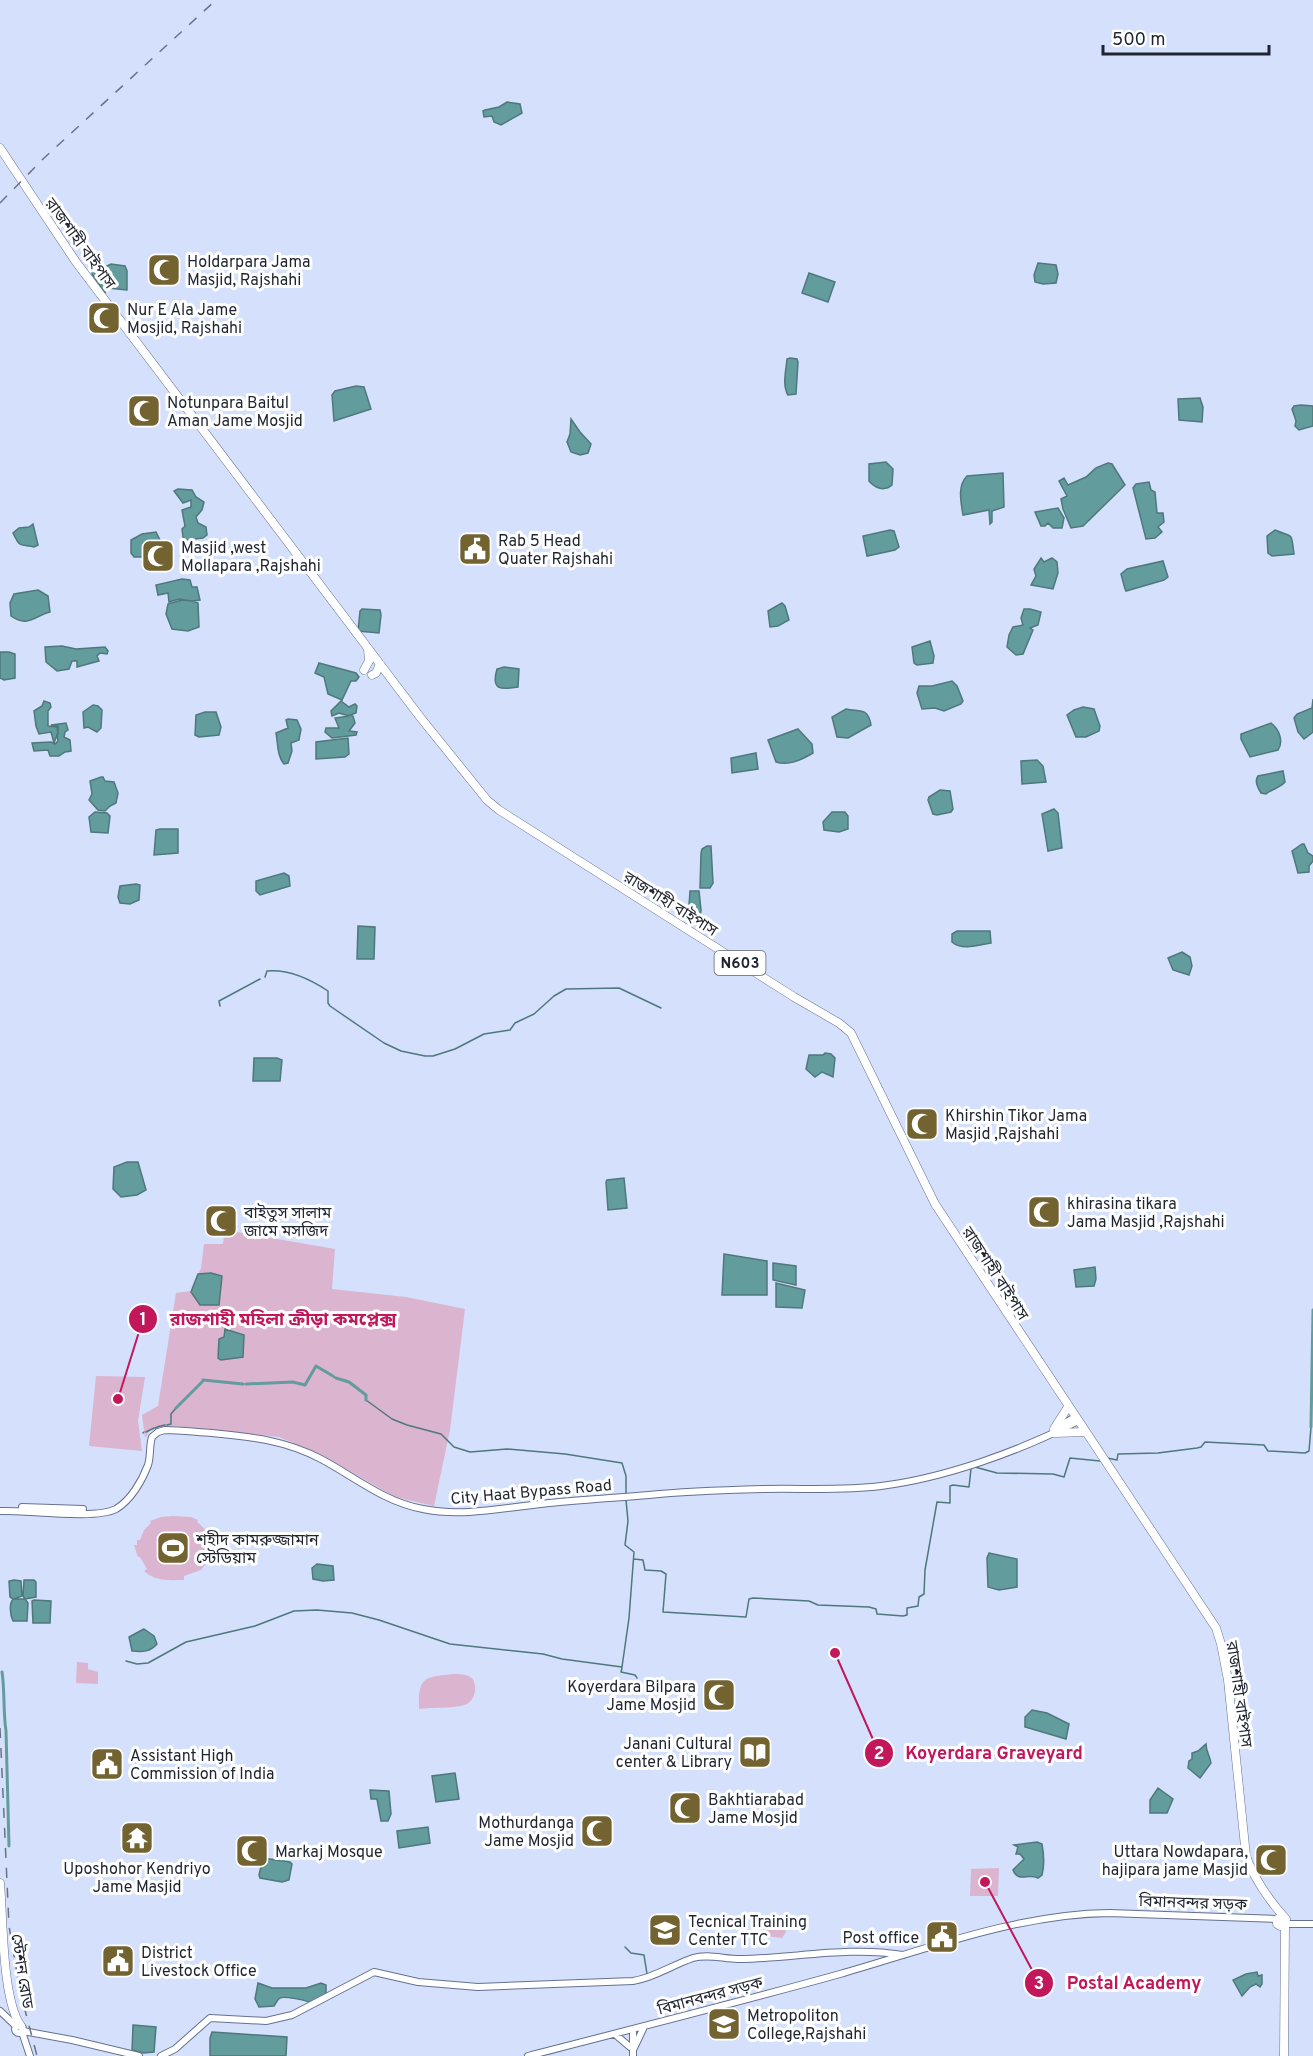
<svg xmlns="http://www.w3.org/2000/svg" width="1313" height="2056" viewBox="0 0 1313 2056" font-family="Overpass,'Noto Sans Bengali',sans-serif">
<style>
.green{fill:#dbb4cf}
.water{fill:#639c9d;stroke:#4e787c;stroke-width:1.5}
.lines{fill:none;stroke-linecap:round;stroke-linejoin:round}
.stream{stroke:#4e787c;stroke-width:1.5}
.canal{stroke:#639c9d;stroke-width:3}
.major-casing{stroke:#65718f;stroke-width:8}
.highway-casing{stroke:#65718f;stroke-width:9}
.major{stroke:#fff;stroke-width:6}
.highway{stroke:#fff;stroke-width:8}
.rail{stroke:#6a7284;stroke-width:1.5;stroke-dasharray:10 10;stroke-linecap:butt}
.labels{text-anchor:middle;stroke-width:6;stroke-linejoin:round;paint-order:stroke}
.shield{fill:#fff;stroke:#62666e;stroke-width:1.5}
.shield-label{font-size:15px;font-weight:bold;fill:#1e2430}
.street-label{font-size:16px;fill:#1e2430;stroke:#fff}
.poi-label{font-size:16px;fill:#1e2430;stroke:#fff;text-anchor:start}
.leader{fill:none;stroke:#c2185b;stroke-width:2}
.callout-dot{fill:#c2185b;stroke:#fff;stroke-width:2}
.mark-label{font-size:18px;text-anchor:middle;font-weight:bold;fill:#fff}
.callout-label{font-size:18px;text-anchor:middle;font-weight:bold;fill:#c2185b;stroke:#fff;stroke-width:6;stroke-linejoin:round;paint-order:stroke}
</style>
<rect width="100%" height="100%" fill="#d5e0fc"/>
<!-- green -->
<path class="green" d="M225 1230 335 1249 332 1289 406 1297 465 1309 450 1430 434 1506 395 1497 322 1455 279 1437 175 1426 150 1430 145 1438 142 1415 158 1406 176 1293 191 1291 201 1268 204 1244H223Z
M96 1376 145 1377 138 1421 142 1451 89 1446Z
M173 1516 191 1517 198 1520 197 1522C209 1531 213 1541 212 1556L201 1570 184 1576V1580C170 1580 156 1582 144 1571L147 1569 140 1557H138L134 1545H137V1540H140L144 1530 151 1523 150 1521 161 1517Z
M77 1662 88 1663V1669L98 1672V1684L76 1683Z
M453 1674C459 1674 467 1674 472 1678 478 1686 475 1700 467 1704 457 1709 432 1707 419 1709 418 1677 424 1677 453 1674Z
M999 1868 998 1896H970L971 1869Z
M764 1918 786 1920V1932L782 1938 766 1936 763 1928Z"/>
<!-- water -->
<path class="water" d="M507 102 520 104 522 113 501 125 494 122 492 116 484 117 483 111 485 110 499 107Z
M1038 263 1056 265 1058 274 1056 283 1043 284 1035 282 1034 275Z
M98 264 105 267 111 264 125 266 127 271V290L107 288 105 293 92 274 93 267Z
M809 273 835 282 828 302 802 293Z
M790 358 797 359 798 362 796 394 788 395C782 385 786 371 787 359Z
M356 386 364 387 371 409 334 421 332 395 335 391Z
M1200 398 1203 407 1202 422 1179 420 1178 399Z
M1301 405 1313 406V426L1299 430 1295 426 1296 421 1292 409 1294 406Z
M571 419 580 432 591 444 588 453 580 455 571 452 567 442 570 434Z
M886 462 893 469 892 485C884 492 875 488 869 481V464Z
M1108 463 1112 464 1125 485 1083 526 1071 528 1063 509 1061 499 1067 496 1059 481 1064 478 1068 485 1086 477 1096 468Z
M1003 473 1004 507 992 511V522L990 524 989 510 963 515C961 502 957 486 967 476Z
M1149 482 1151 490 1155 492 1157 513H1163L1164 522 1158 527 1162 532 1155 538 1146 539 1133 488 1136 484Z
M178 489 192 490 196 497 204 502 202 510 196 517 198 523 206 527 207 535 203 538 186 540 183 537 182 529 185 526 182 510 191 507V500L183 503 174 491Z
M1058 508 1064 518 1062 528H1053L1048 523 1045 526H1041L1035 512Z
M33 524 38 545 34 547C18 544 20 547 13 533L19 528 29 527Z
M890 530 894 531 899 547 895 550 867 556 863 536Z
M1275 530C1293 538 1291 530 1294 554L1272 556 1268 553 1267 536Z
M156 532 162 544 160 549 143 557H134L131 553V540L142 534Z
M1041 558 1044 562 1052 558 1057 562 1058 573 1053 589 1031 585 1036 576 1034 569Z
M1163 561 1168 577 1164 580 1126 591 1125 589 1121 574 1127 569Z
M182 579 190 580 192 587H197L200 600 192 601 198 603 199 627 188 631 172 629 166 614 168 604 182 600 192 601 179 599 169 602 168 593 158 595 156 585Z
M38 590 48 596 50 612C34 616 28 628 11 616L10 603 14 594Z
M782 603 785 606 789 620 778 626 770 627 768 611Z
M362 609 380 610 381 615 379 633 358 631 360 611Z
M1024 609H1030L1041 612 1038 625 1030 628 1033 630 1023 654 1016 655 1007 647 1009 635 1013 627 1023 625 1021 618Z
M930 641 934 656 933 663 917 665 914 663 912 647Z
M62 646 76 649 105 647 108 651 107 654 100 653 97 656 99 661 77 667V661H72L69 669 57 671 46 662 45 647Z
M0 652H9L15 654V678L4 680 0 678Z
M319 663 356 673 359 677 356 681H351L342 700 328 694 324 677 315 673Z
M504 667 519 669 518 687C500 690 491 690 497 669Z
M952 681 957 686 963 701 961 704 944 711 935 708 922 709 917 693 919 686H932Z
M1313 699V732L1304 739 1298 732 1294 718 1297 714 1312 708Z
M44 701 50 703 51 707 48 711V726L57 727 58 735V726L51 725 66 723 68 730 65 732 64 737 70 740 71 751 65 752 59 756H50L48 750 34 751 32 743 51 742 55 744 58 741 57 735 54 743 51 732 39 734 36 726 34 711 42 706Z
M341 701 349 707 355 704 357 706 356 713 350 715 353 716 355 723 349 731 357 732 356 735 332 738 325 732 326 728H339L335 718 349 716 339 713 332 716 331 711Z
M93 705 98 706 102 710 101 728 97 732 88 727 84 728 83 712Z
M1083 707 1094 709 1100 726 1099 731 1086 737H1076L1067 715 1074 710Z
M846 709C860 712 868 707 871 725L848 738 837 737 832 717Z
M205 712H216L221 727 219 735 199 737 195 735 196 715Z
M288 719 297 720 301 729 299 740 291 743 292 751 288 763 284 764C277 756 278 743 276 733L288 728 286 720Z
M1271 723C1279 729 1284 741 1278 750L1250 757 1241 739V734Z
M798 729 812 744 813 753C801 760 789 766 776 762L768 740Z
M348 738 349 754 345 757 316 759V742Z
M756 753 758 769 732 773 731 758Z
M1037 760 1043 766 1046 782 1022 784 1021 761Z
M1283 771 1285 782C1280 788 1272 789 1266 794L1261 793C1258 788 1254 781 1258 776Z
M101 777H103L105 781 114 782 118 793 116 803 110 806 105 811 98 810 89 800 92 794 90 781Z
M940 790 950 791 953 809 951 812 937 815 933 814 928 800 929 797Z
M1054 809 1058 813 1062 848 1048 851 1042 814Z
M95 812 107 813 110 816 108 833 91 832 89 817Z
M832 812H845L848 816V829L839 832 824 830 823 822Z
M160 829H178V853L154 855 156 830Z
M1302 844H1304L1308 853 1313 856V861L1309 866V872L1298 873 1292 851Z
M707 846H711L713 883 710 888H700L701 853 702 849Z
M284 873 289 876 290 886 260 895 256 891V881Z
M136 884 140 885 139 900 130 904 120 903 118 897 120 886Z
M690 891H699L701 910 699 926 688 921Z
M358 926 375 927 374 959H357Z
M957 931H990L991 943C979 945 962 951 952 942V934Z
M1182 952 1190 957 1192 966 1189 975 1173 970 1168 958Z
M825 1053 831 1054 835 1058 833 1077 822 1072 815 1077 806 1069 809 1055H823Z
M254 1058H277L282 1060 280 1081H253Z
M127 1162H138L146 1190 137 1195 121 1197 113 1189 114 1167Z
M624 1178 627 1208 608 1210 606 1182 607 1180Z
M724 1254 767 1261V1295H722Z
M773 1263 796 1266V1285L773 1280Z
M1095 1267 1096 1279 1094 1286 1076 1287 1074 1270Z
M211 1273 222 1276 219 1305H200L191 1292 198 1274Z
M776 1283 805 1290 802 1308 776 1307Z
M225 1329 244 1335 243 1357 221 1360 218 1358 219 1339 224 1337Z
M989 1553 1017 1559V1587L999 1590 988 1587 987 1558Z
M317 1564 333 1566 334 1580 323 1581 313 1579 312 1568Z
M14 1580 21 1581 22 1596 14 1599H25L23 1596 24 1580H34L36 1582V1597L25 1599 28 1603 27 1621H13C10 1615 9 1604 13 1599L10 1597 9 1581Z
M34 1600 51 1601 50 1623H33L32 1601Z
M144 1629 154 1636 157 1644C150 1652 143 1652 132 1651L129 1637Z
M1032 1710 1047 1713 1069 1724 1066 1739 1025 1727V1717Z
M1206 1744C1206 1752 1210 1756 1211 1763L1200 1778 1188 1768 1189 1761 1192 1759V1753L1198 1751Z
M455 1773 459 1799 436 1802 432 1776Z
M1158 1788 1173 1799 1167 1813H1150V1800Z
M370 1790 389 1791 391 1814 388 1821H381L377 1799H371Z
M428 1827 430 1843 399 1848 397 1831Z
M1037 1842 1042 1844C1044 1855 1045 1864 1042 1875L1038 1878C1028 1873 1018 1883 1013 1870L1024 1859 1020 1854H1016L1018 1847 1014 1845Z
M263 1858 290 1862 292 1864 289 1880 282 1882 260 1878 259 1875Z
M1257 1972 1258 1976 1262 1975V1984L1260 1987 1256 1984 1250 1987 1242 1996 1233 1980 1246 1974Z
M258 1983 272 1988H306L321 1983 326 1985V1993L322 1997 310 2003C307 2000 284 1996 280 1998 277 2000 276 2003 274 2006L259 2007 255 1999Z
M133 2025 156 2027 154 2052 144 2053 132 2050Z
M212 2032 287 2037 286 2056H210V2038Z"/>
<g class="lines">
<!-- stream -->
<path class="stream" d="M265 977 267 971C289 969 310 979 328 991V1003L330 1006 384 1043 401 1051 425 1056H433L455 1049 484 1034 510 1030 515 1023 534 1014 554 996 566 989 619 988 661 1008
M220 1006 219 1001 260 979
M334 1377 336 1378
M366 1400 392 1419 407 1425 441 1434 454 1447 470 1452 507 1449 565 1454 622 1463 626 1476V1495
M167 1425 171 1424V1414L176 1408
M161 1426 165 1425
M155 1428 160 1426
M146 1432 154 1428
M143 1433 144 1432
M1107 1458 1117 1460 1118 1454 1158 1453 1197 1448 1201 1447 1205 1442 1264 1445 1268 1451 1305 1453 1309 1451 1311 1427
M975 1467 997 1473 1053 1474 1064 1477 1070 1458 1100 1461
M634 1559 643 1560 645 1570 661 1571 666 1574 663 1612 746 1617 749 1599 753 1598 809 1601 818 1605 869 1607 876 1609 877 1614 903 1616 907 1615V1608L918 1606 919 1597 924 1594 925 1570 937 1502 950 1503V1486L953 1485 969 1487 971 1469
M126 1661 137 1664 148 1663 186 1642 255 1626 294 1611 317 1610 352 1613 379 1620 450 1644 543 1654 562 1659 622 1667 629 1618 634 1552 625 1545 628 1521 626 1500
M622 1668 621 1672 635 1675 637 1678
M625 1947 631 1953 644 1955 647 1974"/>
<!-- canal -->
<path class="canal" d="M336 1378 349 1382 366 1395V1400
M203 1380 243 1384
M246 1384 293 1382 305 1385 316 1366 333 1376
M176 1408 202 1382
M1311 1427 1313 1310
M2 1672C5 1692 3 1711 6 1731L9 1846"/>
<!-- major casing -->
<g class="major-casing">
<path id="major" d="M1056 1428 1075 1417
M22 1507 83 1509
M0 1511C27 1510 95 1520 116 1509 131 1500 142 1481 148 1465 151 1456 149 1446 152 1437L158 1432 165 1430C180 1430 196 1432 212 1433 252 1437 285 1440 321 1459 355 1477 384 1502 423 1509 461 1517 503 1508 541 1504 577 1500 613 1498 649 1495 687 1491 725 1490 763 1489 802 1488 841 1491 881 1486 945 1478 1020 1451 1078 1421
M1285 1924H1313
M0 2011 16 2026
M15 2029a4 4 0 1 1 8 0a4 4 0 1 1-8 0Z
M23 2031 72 2040 139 2056
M22 2032 30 2056
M617 2036 630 2047
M634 2048 643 2029
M161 2056 175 2049 210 2018 266 2021 292 2015 374 1972 418 1982 478 1987 633 1981C654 1978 672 1965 693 1958 709 1953 726 1960 743 1959 796 1958 849 1946 903 1955
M528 2056C632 2029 736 2003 840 1974 927 1949 1018 1914 1109 1913L1277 1919
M633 2056V2032"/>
</g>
<!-- highway casing -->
<g class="highway-casing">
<path id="highway" d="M0 148 76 262 420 717 487 800 499 810 794 997 839 1023 851 1033 935 1204 1216 1628 1221 1644 1228 1680 1246 1856C1253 1877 1271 1903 1286 1919L1285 1924 1280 1926 1277 1924V1919L1283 1917
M364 670 369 661 368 649
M372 675 376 673 380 664
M1054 1429 1068 1407
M1055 1433 1085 1432
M0 1883C3 1916 2 2001 21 2026
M1284 2056 1285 1925"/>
</g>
<!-- major -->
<use href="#major" class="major"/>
<!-- highway -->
<use href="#highway" class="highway"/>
<!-- rail -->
<path class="rail" d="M0 203 43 159 216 0
M0 1728 9 1926 20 1991 37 2056"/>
</g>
<!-- icons -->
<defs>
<g id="mosque-square" transform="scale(1.725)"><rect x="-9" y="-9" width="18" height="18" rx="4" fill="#726331" stroke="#fff"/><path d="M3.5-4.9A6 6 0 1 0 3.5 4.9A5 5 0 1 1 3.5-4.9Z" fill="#fff"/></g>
<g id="civic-square" transform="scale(1.725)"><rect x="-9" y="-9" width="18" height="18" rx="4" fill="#726331" stroke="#fff"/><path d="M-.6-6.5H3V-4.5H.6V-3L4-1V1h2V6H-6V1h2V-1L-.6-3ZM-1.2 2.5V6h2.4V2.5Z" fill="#fff"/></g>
<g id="stadium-square" transform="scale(1.725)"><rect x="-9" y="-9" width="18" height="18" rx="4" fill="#726331" stroke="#fff"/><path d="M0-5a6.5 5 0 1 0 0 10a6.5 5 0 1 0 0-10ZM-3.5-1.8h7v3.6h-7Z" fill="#fff"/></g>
<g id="library-square" transform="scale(1.725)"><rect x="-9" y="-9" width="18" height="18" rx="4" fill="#726331" stroke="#fff"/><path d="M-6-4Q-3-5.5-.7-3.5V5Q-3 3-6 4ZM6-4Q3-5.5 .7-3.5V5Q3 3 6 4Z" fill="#fff"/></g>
<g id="temple-square" transform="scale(1.725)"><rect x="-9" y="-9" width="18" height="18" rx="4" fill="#726331" stroke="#fff"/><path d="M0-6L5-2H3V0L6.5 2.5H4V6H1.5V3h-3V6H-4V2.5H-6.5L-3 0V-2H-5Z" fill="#fff"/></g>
<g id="university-square" transform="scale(1.725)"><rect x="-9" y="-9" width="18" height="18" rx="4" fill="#726331" stroke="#fff"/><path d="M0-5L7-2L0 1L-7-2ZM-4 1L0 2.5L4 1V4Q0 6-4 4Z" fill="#fff"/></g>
</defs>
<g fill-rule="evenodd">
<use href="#mosque-square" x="164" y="270"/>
<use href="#mosque-square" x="104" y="318"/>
<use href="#mosque-square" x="144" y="411"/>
<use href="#civic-square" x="475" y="549"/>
<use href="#mosque-square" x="158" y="556"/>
<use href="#mosque-square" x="922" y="1124"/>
<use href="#mosque-square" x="1044" y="1212"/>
<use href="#mosque-square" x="221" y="1221"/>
<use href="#stadium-square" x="173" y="1548"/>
<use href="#mosque-square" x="719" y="1695"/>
<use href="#library-square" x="755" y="1752"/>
<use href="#civic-square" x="107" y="1764"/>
<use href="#mosque-square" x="685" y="1808"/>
<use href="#mosque-square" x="597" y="1831"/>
<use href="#temple-square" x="137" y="1838"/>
<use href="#mosque-square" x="252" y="1851"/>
<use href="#mosque-square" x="1271" y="1860"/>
<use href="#university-square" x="665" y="1930"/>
<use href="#civic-square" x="942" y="1937"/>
<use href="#civic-square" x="118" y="1961"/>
<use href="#university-square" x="724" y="2024"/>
</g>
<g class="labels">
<!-- shield labels -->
<rect class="shield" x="714.5" y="951" width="51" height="24" rx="4.5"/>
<g class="shield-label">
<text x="740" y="968">N603</text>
</g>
<!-- street labels -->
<g class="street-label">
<text transform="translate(81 243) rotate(54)" y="6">রাজশাহী বাইপাস</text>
<text transform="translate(671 903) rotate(32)" y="6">রাজশাহী বাইপাস</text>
<text transform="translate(996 1273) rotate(57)" y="6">রাজশাহী বাইপাস</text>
<text transform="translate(531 1491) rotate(-5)" y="6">City Haat Bypass Road</text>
<text transform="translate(1240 1694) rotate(82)" y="6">রাজশাহী বাইপাস</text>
<text transform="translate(1193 1902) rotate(2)" y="6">বিমানবন্দর সড়ক</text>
<text transform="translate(23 1971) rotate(81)" y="6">স্টেশন রোড</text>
<text transform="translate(710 1995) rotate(-15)" y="6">বিমানবন্দর সড়ক</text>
</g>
<!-- poi labels -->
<g class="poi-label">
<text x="187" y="267">Holdarpara Jama<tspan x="187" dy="18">Masjid, Rajshahi</tspan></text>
<text x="127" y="315">Nur E Ala Jame<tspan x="127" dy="18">Mosjid, Rajshahi</tspan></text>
<text x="167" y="408">Notunpara Baitul<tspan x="167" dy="18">Aman Jame Mosjid</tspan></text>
<text x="498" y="546">Rab 5 Head<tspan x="498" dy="18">Quater Rajshahi</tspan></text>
<text x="181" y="553">Masjid ,west<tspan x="181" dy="18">Mollapara ,Rajshahi</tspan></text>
<text x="945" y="1121">Khirshin Tikor Jama<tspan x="945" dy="18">Masjid ,Rajshahi</tspan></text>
<text x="1067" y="1209">khirasina tikara<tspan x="1067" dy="18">Jama Masjid ,Rajshahi</tspan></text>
<text x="244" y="1218">বাইতুস সালাম<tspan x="244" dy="18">জামে মসজিদ</tspan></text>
<text x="196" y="1545">শহীদ কামরুজ্জামান<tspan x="196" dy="18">স্টেডিয়াম</tspan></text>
<text x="696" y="1692" text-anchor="end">Koyerdara Bilpara<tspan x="696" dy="18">Jame Mosjid</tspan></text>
<text x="732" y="1749" text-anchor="end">Janani Cultural<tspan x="732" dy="18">center &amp; Library</tspan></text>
<text x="130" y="1761">Assistant High<tspan x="130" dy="18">Commission of India</tspan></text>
<text x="708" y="1805">Bakhtiarabad<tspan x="708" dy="18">Jame Mosjid</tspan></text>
<text x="574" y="1828" text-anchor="end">Mothurdanga<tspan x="574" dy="18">Jame Mosjid</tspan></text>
<text x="275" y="1857">Markaj Mosque</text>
<text x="1248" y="1857" text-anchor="end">Uttara Nowdapara,<tspan x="1248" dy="18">hajipara jame Masjid</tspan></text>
<text x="137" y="1874" text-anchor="middle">Uposhohor Kendriyo<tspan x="137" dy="18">Jame Masjid</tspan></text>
<text x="688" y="1927">Tecnical Training<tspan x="688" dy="18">Center TTC</tspan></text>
<text x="919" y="1943" text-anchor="end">Post office</text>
<text x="141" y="1958">District<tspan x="141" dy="18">Livestock Office</tspan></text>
<text x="747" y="2021">Metropoliton<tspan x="747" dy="18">College,Rajshahi</tspan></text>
</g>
</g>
<!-- callouts -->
<path class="leader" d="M118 1399L143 1319M835 1653L879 1753M985 1882L1039 1983"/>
<g class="callout-dot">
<circle cx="118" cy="1399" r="6"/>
<circle cx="835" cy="1653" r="6"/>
<circle cx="985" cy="1882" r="6"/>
<circle cx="143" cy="1319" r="15"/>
<circle cx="879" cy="1753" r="15"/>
<circle cx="1039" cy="1983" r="15"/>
</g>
<g class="mark-label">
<text x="143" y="1325">1</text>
<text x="879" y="1759">2</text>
<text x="1039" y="1989">3</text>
</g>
<g class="callout-label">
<text x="283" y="1325">রাজশাহী মহিলা ক্রীড়া কমপ্লেক্স</text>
<text x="994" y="1759">Koyerdara Graveyard</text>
<text x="1134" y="1989">Postal Academy</text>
</g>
<!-- scale -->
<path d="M1103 45v9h166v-9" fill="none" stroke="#1e2430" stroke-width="3"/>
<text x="1112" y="45" font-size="18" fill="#1e2430" stroke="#ffffff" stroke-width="4.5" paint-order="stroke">500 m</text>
</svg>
